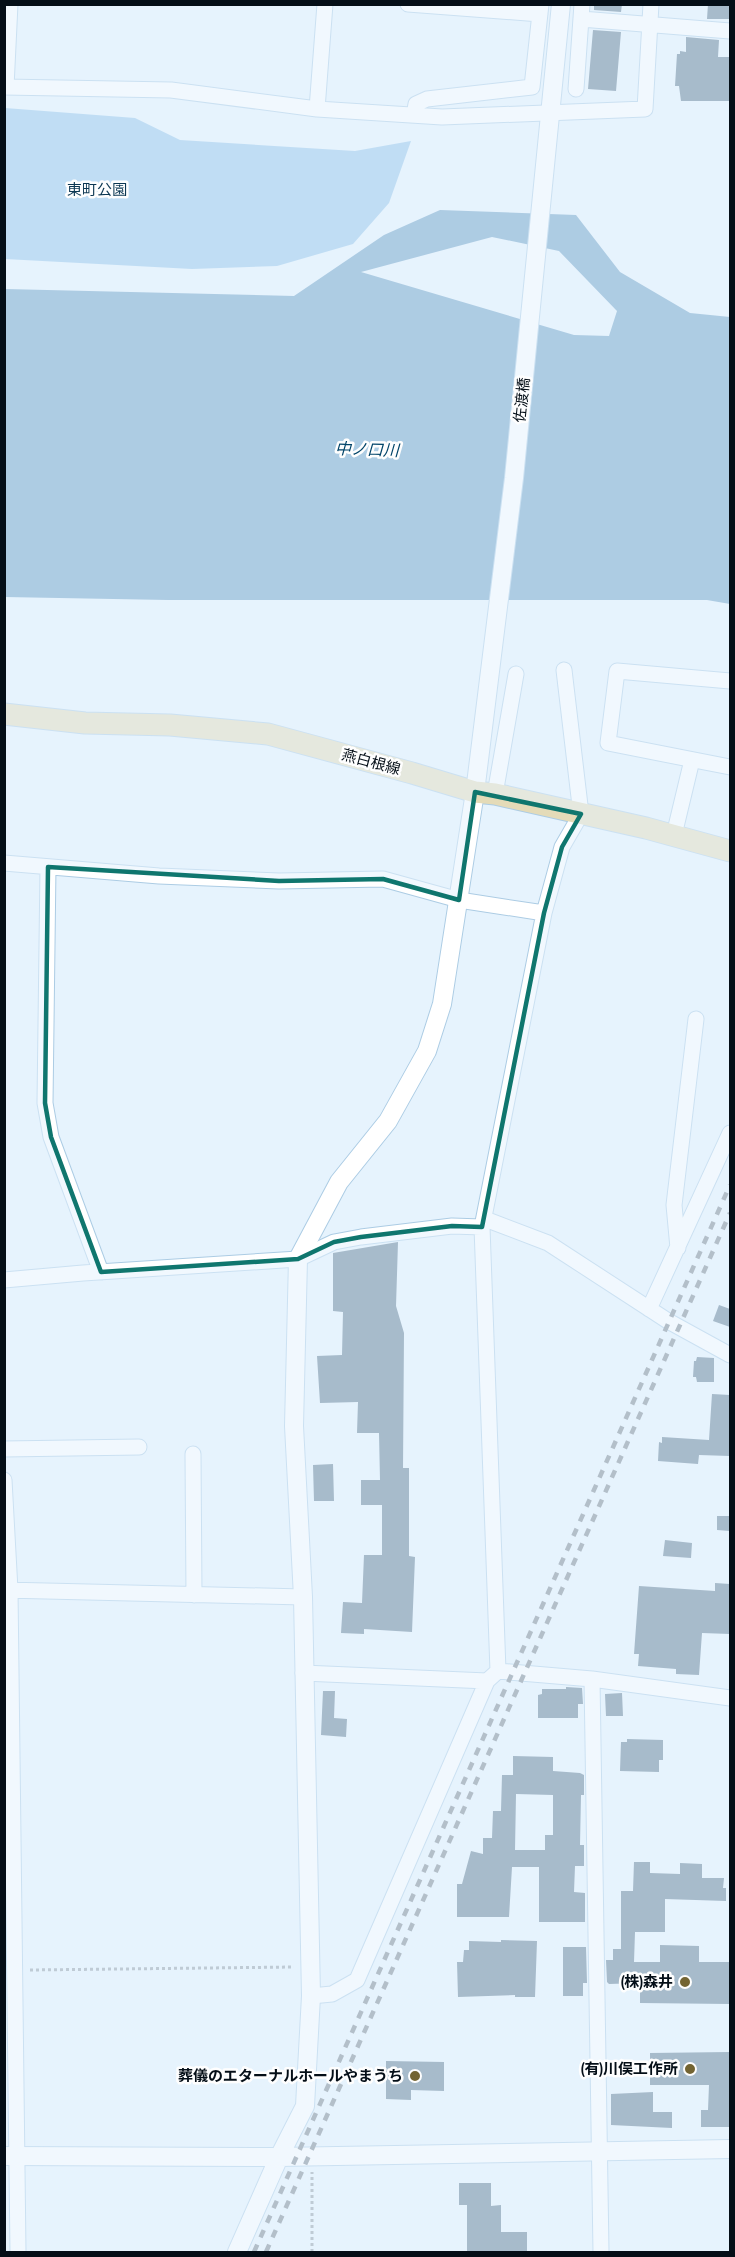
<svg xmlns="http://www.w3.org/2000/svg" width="735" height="2257" viewBox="0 0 735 2257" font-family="'Asap Condensed','Noto Sans JP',sans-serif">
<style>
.green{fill:#93c4e9}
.water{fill:#699dc3;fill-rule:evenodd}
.building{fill:#5b788e;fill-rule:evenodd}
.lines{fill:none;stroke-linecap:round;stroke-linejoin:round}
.minor-casing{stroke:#accce4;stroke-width:17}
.tertiary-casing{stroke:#accce4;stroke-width:20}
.secondary-casing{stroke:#accce4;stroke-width:23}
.path{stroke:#909ba5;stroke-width:3;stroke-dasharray:3 3;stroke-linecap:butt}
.minor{stroke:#fff;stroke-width:15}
.tertiary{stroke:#fff;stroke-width:18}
.secondary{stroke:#e4dbb8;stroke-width:21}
.rail{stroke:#76818b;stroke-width:4.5;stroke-dasharray:8 8;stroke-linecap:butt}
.marked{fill:none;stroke:#0f766e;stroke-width:4.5;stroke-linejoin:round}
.poi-dot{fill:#736432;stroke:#fefefe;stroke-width:2}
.labels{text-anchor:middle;stroke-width:5;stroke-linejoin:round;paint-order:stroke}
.park-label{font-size:15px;fill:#0c3752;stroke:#fefefe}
.street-label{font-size:15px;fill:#040e17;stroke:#fefefe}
.poi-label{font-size:15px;font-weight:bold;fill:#040e17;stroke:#fefefe;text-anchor:end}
.water-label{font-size:16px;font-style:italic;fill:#004469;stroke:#fefefe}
</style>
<rect width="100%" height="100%" fill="#e6f3fd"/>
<!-- green -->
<path class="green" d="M5 108 135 118 180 140 355 151 411 141 389 203 353 244 277 266 192 269 5 259Z"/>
<!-- water -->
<path class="water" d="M440 210 576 215 620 272 690 313 730 317V604L707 600H168L5 597V289L294 296 384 235ZM492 237 559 251 617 311 609 336 574 335 361 272Z"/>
<!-- building -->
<path class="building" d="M594 4H622L621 12 594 10Z
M708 4H730V19H707Z
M593 30 621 32 616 91 588 89Z
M686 37 719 40 718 57H730V101H681L679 86H675L677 54H680V51L686 52Z
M398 1242 396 1306 404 1333 403 1468H409V1556L415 1557 412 1632 364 1629V1634L341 1633 343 1602 362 1603 364 1555H382V1505H361V1480H380L379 1433H357L358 1402 320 1403 317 1356 342 1355 343 1312 333 1311V1253Z
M719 1305 730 1309V1327L713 1321Z
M697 1357 714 1358V1382H697L696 1377H693L694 1361H696Z
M712 1394 730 1395V1456L699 1455 698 1464 658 1461 659 1442 662 1443V1437L709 1440Z
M333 1464 334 1501H314L313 1465Z
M717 1516H730V1531L717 1530Z
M665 1540 692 1543 691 1558 663 1556Z
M715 1583 730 1584V1634L702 1633 699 1675 676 1674V1669L638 1666 639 1654H634L639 1586 715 1591Z
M566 1687 582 1688 583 1704H578V1718H538V1695L542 1694V1689H566Z
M323 1691H335L334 1718 347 1719 346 1737 321 1735Z
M622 1693 623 1716H606L605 1694Z
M627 1739 663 1740V1760H659V1772L620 1771 621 1742H627Z
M513 1756 553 1757V1771L580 1773 584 1775V1795H581L580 1845H584V1866H575L574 1892 585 1893V1922H539V1867H512L509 1917H457V1884H462L471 1851 483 1854V1838H492L493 1811H501L502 1775H513ZM516 1794 553 1795V1835H545V1850H515Z
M634 1862H650V1873L680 1874V1863L702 1864V1878H724L723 1888H726V1901L665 1899V1932H635L634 1962H660V1945L699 1946V1962H730V2004L640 2003V1983L609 1984 607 1982 606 1960H613V1949H621V1891H633Z
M501 1940 537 1941 535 1997H515V1995L458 1997 457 1962H463L464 1950H469V1941L501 1942Z
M563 1947H586L587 1983H583V1996H563Z
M730 2052V2127H701V2110H708L709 2085H650V2053Z
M386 2061 444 2062V2091L411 2090V2100L386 2099Z
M653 2092V2112H672V2128L611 2125V2094Z
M459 2183H491V2206L501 2205V2232H527V2253H467V2205H459Z"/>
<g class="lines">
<!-- minor casing -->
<g class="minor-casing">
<path id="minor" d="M408 4 540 14
M581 19 730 31
M4 87 171 90 317 109 442 117 645 109 651 4
M6 87 10 4
M576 89 582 4
M317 109 325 4
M414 115 416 104 427 99 532 87 541 4
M730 681 617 671 608 743 730 767
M495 794 516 674
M674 835 692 760
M4 863 159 876 279 881 383 879 459 900 544 913
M48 867 45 1103 51 1137 101 1272
M485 1219 548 1243 668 1321 730 1355
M678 1248 674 1205 696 1019
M4 1280 83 1273 298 1259 334 1242 361 1237 452 1226 482 1227
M649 1309 730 1133
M4 1449 139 1447
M193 1454 194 1595
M4 1480 10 1590 18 2252
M4 1590 303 1597
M498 1671 482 1227 544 913 562 847 581 814 564 670
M303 1673 487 1681 498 1671 592 1679 730 1698
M592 1679 601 2252
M311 1996 332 1994 357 1980 487 1681"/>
</g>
<!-- tertiary casing -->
<g class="tertiary-casing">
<path id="tertiary" d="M4 2156 279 2157 730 2149
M237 2252 279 2157 305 2106 311 1996 303 1597 294 1426 298 1259 339 1182 388 1121 427 1051 442 1004 475 792 514 478 561 4"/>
</g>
<!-- secondary casing -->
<g class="secondary-casing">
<path id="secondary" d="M4 714 85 723 170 725 268 734 412 773 475 792 495 794 646 828 730 851"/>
</g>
<!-- path -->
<path class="path" d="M30 1970 294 1967
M312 2252V2172"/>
<!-- minor -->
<use href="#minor" class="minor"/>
<!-- tertiary -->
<use href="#tertiary" class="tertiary"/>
<!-- secondary -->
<use href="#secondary" class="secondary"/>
<!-- rail -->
<path class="rail" d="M254 2252 730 1185
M266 2252 730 1213"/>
</g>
<!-- marked area -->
<path d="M0 0H735V2257H0ZM475 792 581 814 562 847 544 913 482 1227 452 1226 361 1237 334 1242 298 1259 101 1272 51 1137 45 1103 48 867 279 881 383 879 459 900Z" fill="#e6f3fd" fill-opacity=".55" fill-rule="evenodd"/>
<path class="marked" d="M475 792 581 814 562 847 544 913 482 1227 452 1226 361 1237 334 1242 298 1259 101 1272 51 1137 45 1103 48 867 279 881 383 879 459 900Z"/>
<!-- markers -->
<g class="poi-dot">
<circle cx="685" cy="1982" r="6"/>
<circle cx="690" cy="2069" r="6"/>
<circle cx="415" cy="2076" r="6"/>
</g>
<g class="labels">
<!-- park labels -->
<g class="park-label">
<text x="97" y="195">東町公園</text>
</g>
<!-- street labels -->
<g class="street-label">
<text transform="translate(522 400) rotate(-84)" y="5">佐渡橋</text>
<text transform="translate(371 762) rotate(15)" y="5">燕白根線</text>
</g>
<!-- poi labels -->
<g class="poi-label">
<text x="673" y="1987">(株)森井</text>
<text x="678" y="2074">(有)川俣工作所</text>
<text x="403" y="2081">葬儀のエターナルホールやまうち</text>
</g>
<!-- water labels -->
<g class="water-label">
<text transform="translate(367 449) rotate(2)" y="6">中ノ口川</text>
</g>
</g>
<!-- border -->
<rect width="735" height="2257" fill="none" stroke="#040e17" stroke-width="12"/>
</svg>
